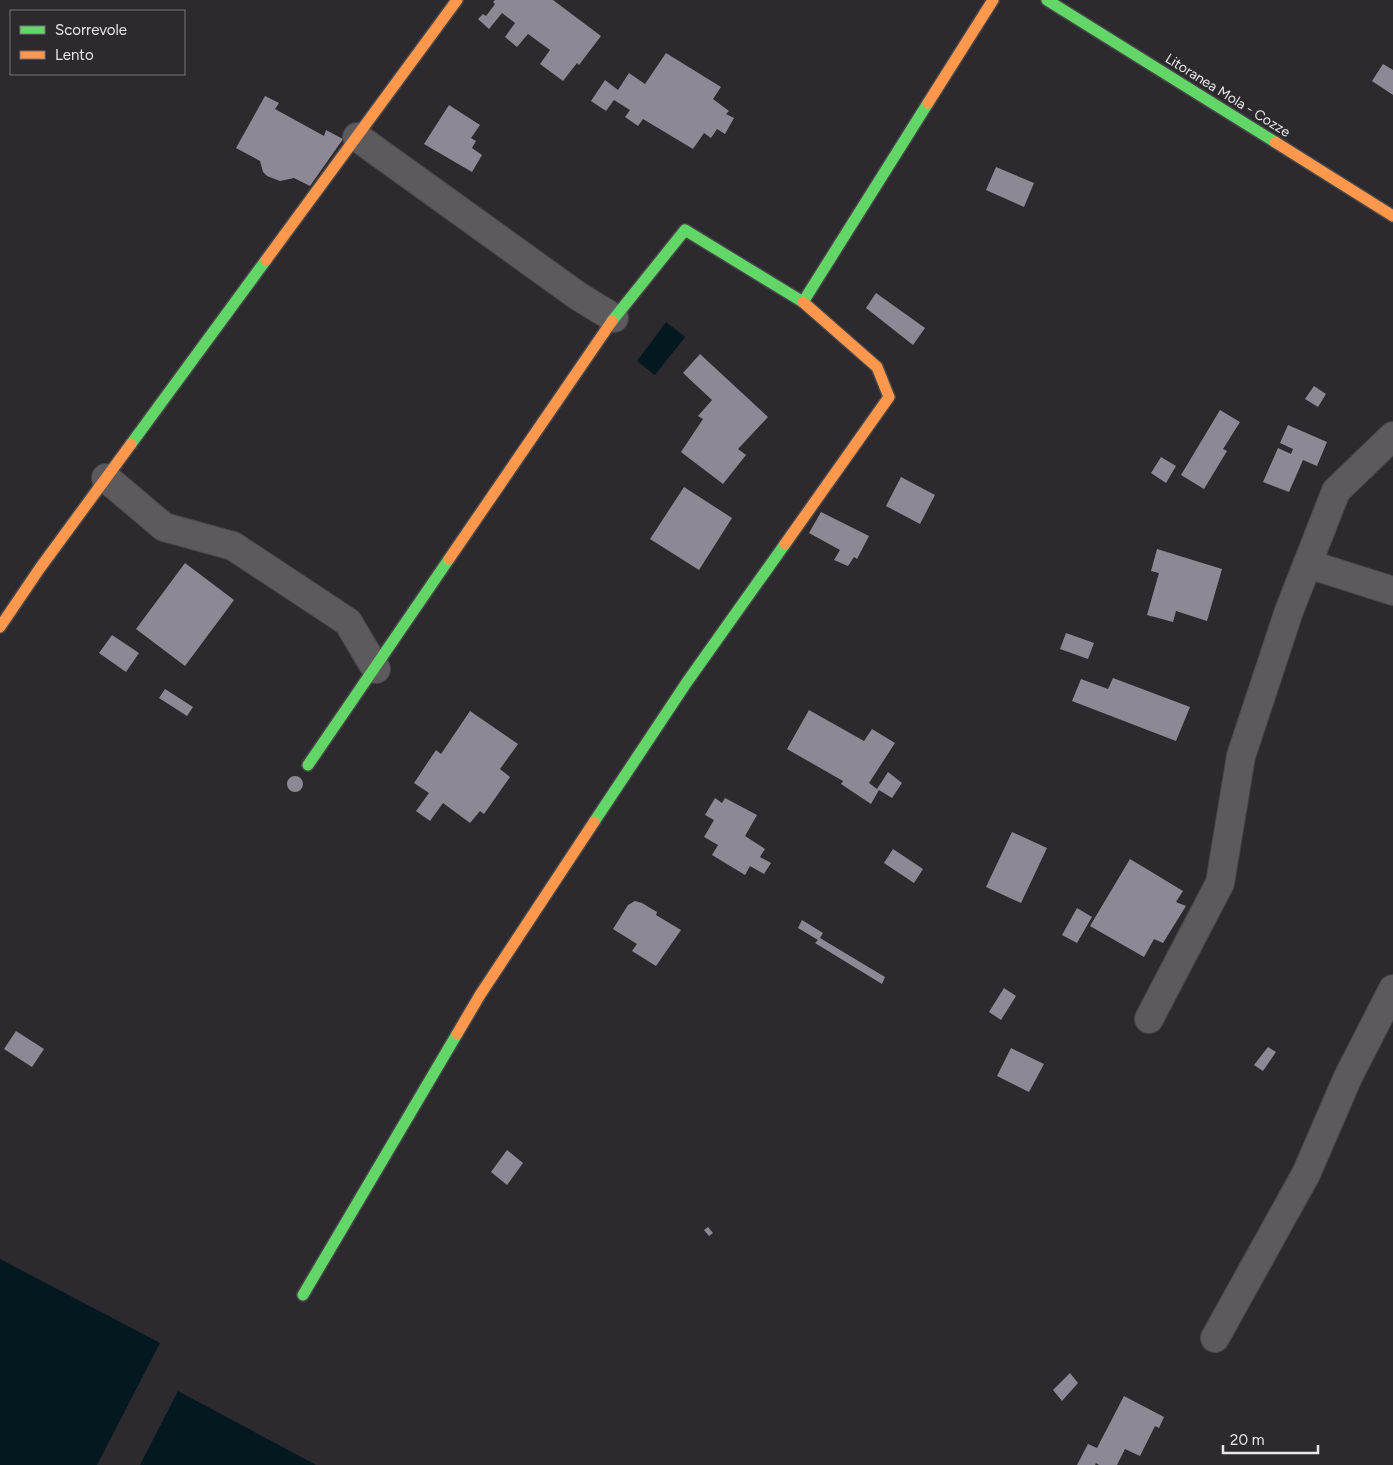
<svg xmlns="http://www.w3.org/2000/svg" width="1393" height="1465" viewBox="0 0 1393 1465" font-family="Figtree,sans-serif">
<style>
.water{fill:#04181f}
.building{fill:#8e8894}
.lines{fill:none;stroke-linecap:round;stroke-linejoin:round}
.street-casing{stroke:#474649;stroke-width:30}
.fast-casing{stroke:#474649;stroke-width:14}
.slow-casing{stroke:#474649;stroke-width:14}
.street{stroke:#5c5a5d;stroke-width:28}
.fast{stroke:#63d668;stroke-width:11}
.slow{stroke:#ff974d;stroke-width:11}
.labels{text-anchor:middle;stroke-width:5;stroke-linejoin:round;paint-order:stroke}
.street-label{font-size:14px;fill:#e9e7eb;stroke:#2c292f}
</style>
<rect width="100%" height="100%" fill="#2c2a2e"/>
<!-- water -->
<path class="water" d="M666 322 685 337 655 375 637 361Z
M0 1259 160 1343 97 1465H0Z
M178 1391 316 1465H140Z"/>
<!-- building -->
<path class="building" d="M495 0H553L601 36 579 65 577 63 563 81 540 64 550 50 528 34 517 47 505 37 515 23 502 13 489 29 478 19 483 14 486 16 495 4 493 2Z
M666 53 721 87 713 99 729 111 726 114 734 118 725 134 717 129 711 138 704 133 693 149 643 119 638 126 625 117 630 110 614 100 606 111 591 101 605 80 618 90 629 73 645 84Z
M1383 64 1393 70V95L1372 81Z
M265 96 279 103 275 109 324 136 326 130 343 139 310 186 294 178 280 181 267 176 263 172 260 161 236 148Z
M449 105 480 125 471 138 476 141 472 148 482 155 472 172 424 144Z
M996 167 1034 183 1024 207 986 190Z
M876 293 925 328 913 345 866 308Z
M700 354 768 417 738 449 746 455 723 484 681 452 703 419 698 416 712 400 683 373Z
M1314 386 1326 394 1318 407 1305 399Z
M1220 410 1240 422 1223 449 1227 451 1204 489 1181 475Z
M1288 425 1327 442 1317 466 1303 460 1289 492 1263 482 1278 448 1291 454 1293 449 1280 443Z
M1161 457 1176 466 1166 483 1151 473Z
M901 477 935 495 920 524 886 506Z
M684 487 732 518 699 570 650 539Z
M821 512 869 536 857 559 854 557 848 566 834 560 840 550 809 533Z
M1157 549 1222 569 1207 621 1176 611 1173 622 1147 615 1159 573 1151 571Z
M185 563 234 600 185 666 136 629Z
M1066 633 1094 643 1088 659 1060 649Z
M112 635 139 653 126 672 99 653Z
M1113 678 1190 707 1176 741 1072 701 1081 679 1108 689Z
M165 689 193 707 187 716 159 698Z
M809 710 864 741 872 729 895 743 869 783 877 789 888 772 902 783 892 798 879 790 871 804 841 784 843 781 787 749Z
M470 711 518 744 500 769 510 777 484 814 480 811 470 823 443 803 430 821 416 811 429 793 414 783 436 750 441 754Z
M287 784a8 8 0 1 1 16 0a8 8 0 1 1-16 0Z
M715 798 722 803 725 798 757 815 745 836 765 849 760 857 771 863 764 874 750 866 745 875 712 855 718 845 704 837 714 820 705 815Z
M1012 832 1047 848 1021 903 986 887Z
M893 849 923 869 914 883 884 863Z
M1130 859 1183 891 1176 902 1186 906 1163 943 1154 939 1144 957 1090 926Z
M635 901 642 903 657 912 656 915 681 930 656 966 632 951 637 944 613 929 628 905Z
M1077 908 1092 917 1077 943 1062 935Z
M802 920 823 933 820 938 885 977 882 984 815 943 818 940 798 928Z
M1004 988 1016 996 1001 1020 989 1012Z
M16 1031 44 1049 32 1067 4 1049Z
M1268 1047 1276 1052 1263 1071 1254 1065Z
M1011 1048 1044 1064 1029 1092 997 1076Z
M507 1150 523 1163 507 1185 491 1172Z
M708 1227 713 1233 709 1236 704 1230Z
M1070 1373 1078 1383 1062 1401 1053 1390Z
M1124 1396 1164 1417 1159 1428 1155 1426 1140 1456 1125 1449 1117 1465H1099L1096 1463 1095 1465H1077L1088 1444 1097 1448Z"/>
<g class="lines">
<!-- street casing -->
<g class="street-casing">
<path id="street" d="M357 137 578 296 614 318
M106 478 164 527 233 546 348 622 376 669
M1308 564 1393 591
M1149 1019 1220 883 1241 756 1289 611 1336 491 1393 436
M1215 1338 1306 1174 1348 1077 1393 989"/>
</g>
<!-- fast casing -->
<g class="fast-casing">
<path id="fast" d="M1047 0 1275 142
M612 321 685 230 803 302 928 103
M131 444 266 260
M308 765 449 559
M594 822 687 682 785 544
M303 1295 457 1034"/>
</g>
<!-- slow casing -->
<g class="slow-casing">
<path id="slow" d="M928 103 993 0
M1275 142 1393 216
M266 260 457 0
M785 544 889 397 877 367 803 302
M449 559 612 321
M0 627 40 568 131 444
M457 1034 480 995 594 822"/>
</g>
<!-- street -->
<use href="#street" class="street"/>
<!-- fast -->
<use href="#fast" class="fast"/>
<!-- slow -->
<use href="#slow" class="slow"/>
</g>
<g class="labels">
<!-- street labels -->
<g class="street-label">
<text transform="translate(1228 95) rotate(32)" y="5">Litoranea Mola - Cozze</text>
</g>
</g>
<!-- legend -->
<rect x="10" y="10" width="175" height="65" fill="#2c292f" stroke="#78757a"/>
<rect x="20" y="26" width="25" height="8" fill="#63d668" stroke="#78757a"/>
<text x="55" y="35" font-size="15" fill="#e9e7eb">Scorrevole</text>
<rect x="20" y="51" width="25" height="8" fill="#ff974d" stroke="#78757a"/>
<text x="55" y="60" font-size="15" fill="#e9e7eb">Lento</text>
<!-- scale -->
<path d="M1223 1445v8h95v-8" fill="none" stroke="#e9e7eb" stroke-width="2.5"/>
<text x="1230" y="1445" font-size="15" fill="#e9e7eb" stroke="#2c292f" stroke-width="4" paint-order="stroke">20 m</text>
</svg>
